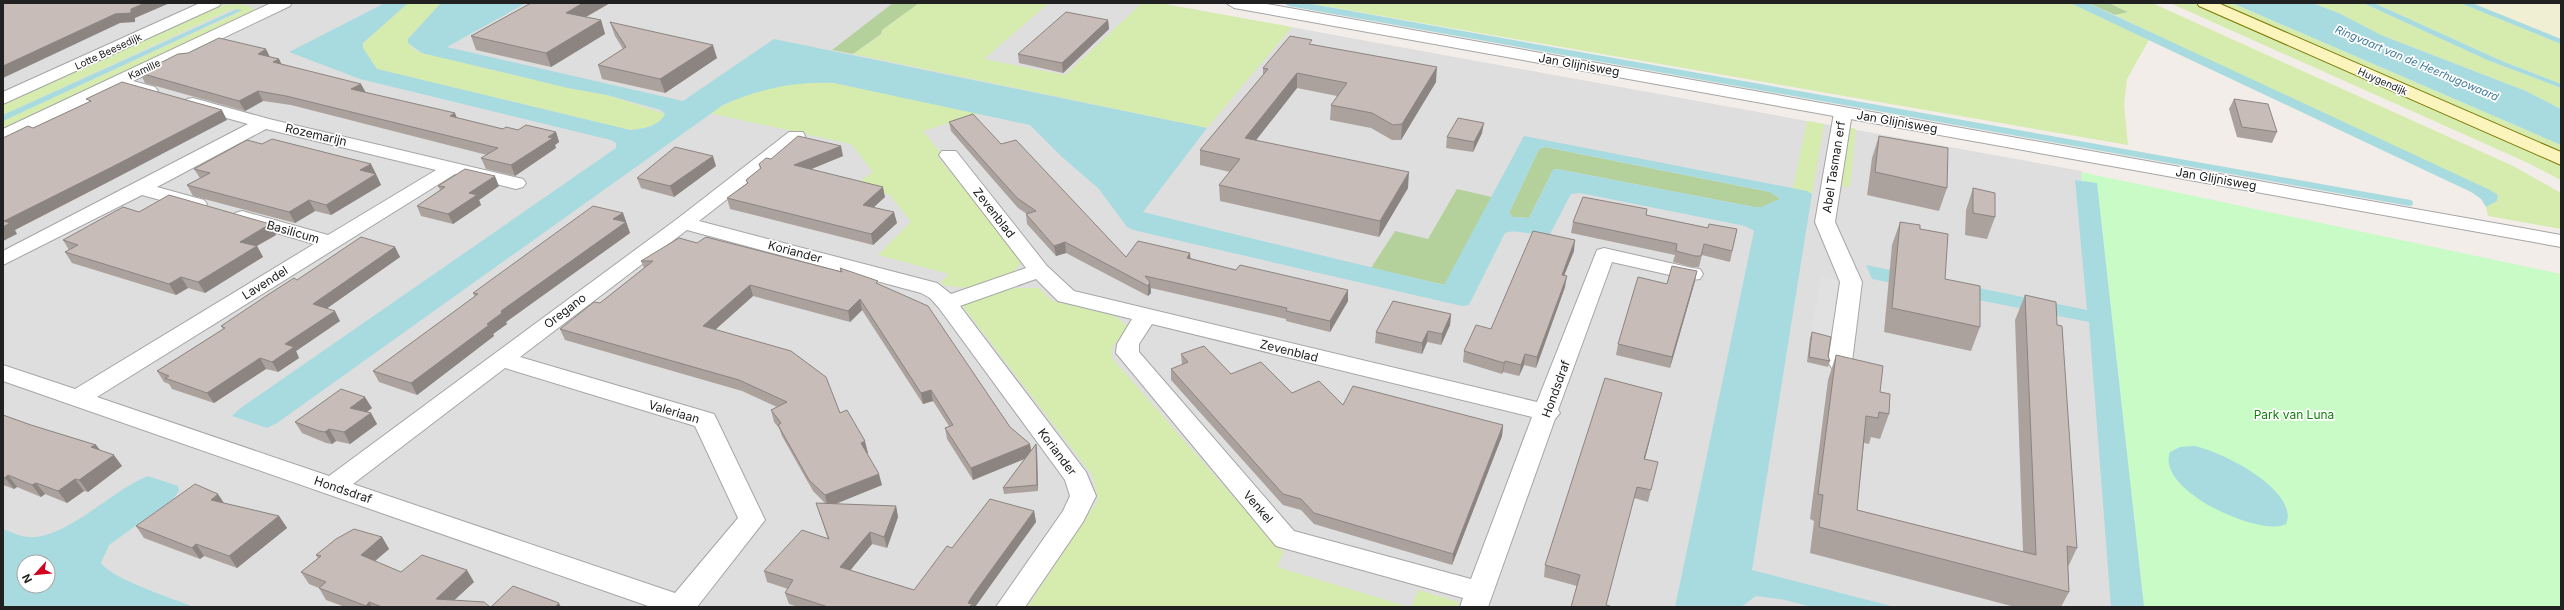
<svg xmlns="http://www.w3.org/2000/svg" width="2564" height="610" viewBox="0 0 2564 610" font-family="Inter,sans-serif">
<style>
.residential{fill:#dfdede;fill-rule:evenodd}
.farmland{fill:#f0eed3}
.grass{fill:#d5ecae}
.forest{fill:#b4d19c}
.park{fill:#c9fbc6}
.parking{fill:#e1e1e1}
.water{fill:#a8dbdf;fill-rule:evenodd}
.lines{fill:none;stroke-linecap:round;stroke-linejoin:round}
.stream{stroke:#a8dbdf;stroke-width:6}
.minor-casing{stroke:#a5a5a5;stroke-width:2}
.tertiary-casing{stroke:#a5a5a5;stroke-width:2}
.secondary-casing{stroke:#7d7803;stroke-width:2}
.minor{fill:#fff;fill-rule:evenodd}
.tertiary{fill:#fff;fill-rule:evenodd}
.secondary{fill:#fbf5bd;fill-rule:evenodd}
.wall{fill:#aba29d}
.shaded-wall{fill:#8b8480}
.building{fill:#c7bcb7;stroke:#8b8480}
.labels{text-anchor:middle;stroke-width:3.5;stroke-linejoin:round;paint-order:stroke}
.far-street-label{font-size:10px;fill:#212121;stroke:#fff}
.far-water-label{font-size:11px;font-style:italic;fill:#427c9c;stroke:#fff}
.street-label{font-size:12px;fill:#212121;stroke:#fff}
.park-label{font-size:12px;fill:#12840a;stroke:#fff}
</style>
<rect width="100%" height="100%" fill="#f2ede8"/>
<!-- residential -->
<path class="residential" d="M3 3H1158L2082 171 2143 607H3ZM24 562H48V586H24Z"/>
<!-- farmland -->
<path class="farmland" d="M2472 3H2561V39L2513 20Z"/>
<!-- grass -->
<path class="grass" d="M408 3H441L408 39 413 49 422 53 568 88 607 95 665 114C660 126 643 129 630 130L377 69 362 48 363 43Z
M919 3H1049L984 59 1065 75 1142 3H1159L1292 27 1207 128 853 54 881 35 882 30Z
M1307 3H2070L2149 40 2127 79 2124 105 2128 145Z
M2109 3H2152L2513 166 2561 193V229L2488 216 2486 207 2497 201 2115 15 2127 11Z
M2170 3H2193L2561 165V180L2526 162Z
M2213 3H2232L2561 145V155Z
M2313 3H2363L2487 60 2561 88V109L2526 91 2381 35 2341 14Z
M2374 3H2460L2561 44V84L2502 61Z
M239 4 249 6 257 11 3 130V121L240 12 237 9 230 10 3 115V103L214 6Z
M807 82 834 83 979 114 923 131 942 154 937 156 1022 258V261L1013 273 970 288 948 286 940 283 949 274 878 255 911 222 889 194 854 186 873 172 851 144 709 113C740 95 772 86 807 82Z
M1807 121 1824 124 1812 194 1793 189Z
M1848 127 1856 129 1850 187 1841 186Z
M1009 288H1039L1052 301 1111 315 1118 318 1128 327 1112 348V358L1278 548 1284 551 1277 567 1409 607H1027L1098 500 1093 476 961 304Z
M1418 590 1459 602 1457 607H1411Z"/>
<!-- forest -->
<path class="forest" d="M893 3H919L882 30 881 34 853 54 832 50Z
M2088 3H2109L2128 12 2115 15Z
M1545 147 1770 192 1780 199 1761 208 1754 207 1557 169 1553 170 1529 218 1513 217 1509 213 1539 149Z
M1457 189 1492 197 1445 285 1371 268 1395 231 1428 239Z"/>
<!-- park -->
<path class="park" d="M2081 172 2561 274V607H2116Z"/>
<!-- parking -->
<path class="parking" d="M1821 277 1841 281 1832 342 1810 337Z"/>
<!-- water -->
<path class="water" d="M385 3H408L363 43V48L377 69 630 130C642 129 660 126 665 114L661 110 607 95 568 88 422 53 408 43V39L441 3H526L447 47 683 101 774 39 1207 128 1143 212 1444 285 1524 136 1807 191 1812 194 1752 570 1895 607H1812L1785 600 1756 596 1741 607H1675L1754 231 1745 226 1580 193 1571 194 1550 234C1535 238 1520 228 1505 233L1469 305 1462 306 1133 230 1127 227 1098 188 1062 157 1030 125 834 83C794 81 759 89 723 105L277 423 267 428 232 416 242 407 616 148V143L611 140 360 79 289 52ZM1545 147 1770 192 1780 199 1761 207H1754L1557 169 1553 170 1529 218 1513 217 1509 213 1539 149Z
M2070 3H2088L2490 190 2498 195 2497 201 2486 207 2481 199 2471 192Z
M2232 3H2313L2341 14 2381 35 2526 91 2561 109V145Z
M2363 3H2374L2502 61 2561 84V88L2487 60Z
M2460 3H2472L2561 39V44Z
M237 9 242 10 3 121V115Z
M2075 180 2097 183 2144 607H2111L2089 322 1872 279 1866 265 2087 310Z
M2193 446C2218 449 2301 491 2286 524 2263 538 2155 491 2170 452L2180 447Z
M148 476 178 486 179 491 173 499 109 545 101 563C112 579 174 599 194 607H3V529C11 532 21 537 29 537 67 539 113 489 148 476ZM24 562H48V586H24Z"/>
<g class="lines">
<!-- stream -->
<path class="stream" d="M1289 3 2410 203"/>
<!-- minor casing -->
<g class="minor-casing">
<path id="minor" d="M200 3H221L219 6 3 104V92Z
M271 3H292L290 6 133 81 155 87 158 91 155 95 149 96 119 88 3 142V129Z
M193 98 269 119 523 179 526 183 523 187 516 189 455 174 97 397 329 476 677 219 789 132H803L805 136 803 140 699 221 937 283 951 294 1026 268 939 155 942 151H956L1047 266 1074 291 1537 402 1597 250 1604 248 1692 268 1700 269 1703 274 1700 279 1692 280 1612 262 1558 410 1560 413 1555 419 1488 607H1460L1463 598 1276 546 1116 353 1117 344 1132 319 1058 301 1036 279 960 306 1086 472 1096 496 1083 522 1025 607H996L1063 511 1070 496 1065 480 939 308 930 298 921 293 687 230 520 357 714 414 717 420 765 520 697 607H651L3 381V365L75 389 314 244 235 221 232 217 235 213 242 211 328 235 436 170 266 129 157 187 204 200 207 204 204 208 197 210 142 195 3 265V251L248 124 187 107 184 103 187 99ZM1152 324 1532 417 1471 579 1294 531 1139 352V344ZM505 368 695 426 738 518 675 593 353 484Z
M1843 108 1849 109 1852 113 1835 222 1862 282 1852 362C1856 369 1864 370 1869 377L1865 382 1857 385 1837 376 1828 362 1840 282 1815 222 1834 113 1837 109Z"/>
</g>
<!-- tertiary casing -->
<g class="tertiary-casing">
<path id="tertiary" d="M1226 3H1261L2561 235V247L1234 8Z"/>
</g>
<!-- secondary casing -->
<g class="secondary-casing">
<path id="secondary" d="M2197 3H2218L2561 152V165L2199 6Z"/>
</g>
<!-- minor -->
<use href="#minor" class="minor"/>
<!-- tertiary -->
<use href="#tertiary" class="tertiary"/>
<!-- secondary -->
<use href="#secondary" class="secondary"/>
</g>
<!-- wall -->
<path class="wall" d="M531 3H610L586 17 601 20 605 34 551 67 476 50 471 36Z
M1108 20 1109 29 1063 73 1019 63 1018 54Z
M610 22 717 58 665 93 602 79 598 65 623 49 615 36Z
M1312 44 1436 82 1401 140H1392L1371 128 1330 120 1331 105 1337 96 1297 88 1256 140 1408 188 1379 237 1220 201 1219 185 1230 172 1200 165V150L1263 75V68Z
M270 57 279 59 281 64 365 92 457 118 503 129 556 132 559 142 555 145 556 148 515 176 486 169 481 158 487 155 291 105 263 101 245 111 145 83 140 73Z
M2234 99 2277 132 2272 143 2237 137 2229 109Z
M949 122 1001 144 1126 257 1190 253V258L1236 270 1348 290V301L1330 332 1286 321V319L1151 288V293L1148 296 1066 253 1056 256 1027 224 1026 214H1027L1018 208 951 131Z
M1482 133 1473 152 1446 148 1447 137Z
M1879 136 1947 188 1939 211 1867 195 1872 158Z
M262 144 371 164 381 185 331 215 315 211 295 223 193 196 187 185 200 178 194 169Z
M843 156 811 169 885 197 874 207 897 223 873 245 730 209 727 198 747 183 746 180 760 169 759 164 771 159Z
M716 166 674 197 641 188 637 178Z
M438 186H499L479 200 481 205 453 224 421 216 417 206 440 190Z
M1973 188 1995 217 1987 239 1965 235 1966 210Z
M1647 209 1646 215 1708 228 1737 229 1730 262 1702 255 1699 267H1692L1673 262 1675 255 1571 233 1573 222Z
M139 212 270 224 276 235 257 246 263 257 205 293 188 288 176 295 72 263 65 252 69 250 63 240Z
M623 213 630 233 506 322 507 324 493 334 494 336 417 395 379 382 373 371 475 297 473 293Z
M1900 222 1920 229 1945 279 1980 327 1971 351 1884 332 1892 245Z
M697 243 840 271V268L879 285 1010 427 1030 444 1031 451 1036 444 1037 450 1038 491 1004 494 1003 488 1025 458 973 480 947 439 945 428 949 426 933 401 923 404 862 310 850 322 753 296 715 330 840 413 868 453H867L882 485 835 504 896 506 898 517 887 548 872 544 850 570 914 590 952 548 1034 511 1036 522 975 607H798L789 604 785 593 788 589 767 582 764 571 828 539 816 503H825L813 491 782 436 779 428 774 422 771 410 777 407 742 391 565 340 560 329 600 303 644 268 641 261Z
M395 247 400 257 327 308 340 321 296 351 299 358 278 372 266 369 214 403 172 389 169 384 164 382 157 371 223 329 221 326 297 280Z
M1574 251 1564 275 1565 287 1536 368 1524 365 1519 376 1503 372 1502 374 1463 362 1464 351 1491 329Z
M1695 281 1670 368 1616 355 1618 344 1667 284Z
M2025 295 2057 325 2077 548 2068 567 2069 592 2061 607H2015L1810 553 1814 521 1810 519 1828 380 1836 355 1880 392 1889 414 1880 439 1871 437 1869 444 1864 443 1857 510 2023 552 2015 320Z
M1451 314 1450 325 1441 345 1427 342 1422 354 1375 343 1376 332Z
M1812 332 1830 361 1828 367 1807 362 1810 338Z
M1181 354 1231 374 1292 393 1343 405 1503 425 1502 436 1452 565 1314 524 1301 510 1283 505 1171 380V369L1182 365Z
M1659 404 1645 459 1655 473 1648 502 1634 498 1571 607 1577 586 1544 577 1545 565Z
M372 408 367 412 371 413 377 424 350 444 336 441 332 444 326 443 302 433 295 422Z
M3 415 31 425 96 445 100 450 122 466 88 492 84 491 67 503 45 494 41 497 17 487 14 489 3 485Z
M224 503 279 516 287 528 237 568 204 556 200 559 144 538 136 526Z
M382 537 389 549 375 561 401 572 474 582 454 600 490 607H345L326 600 319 588 309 584 301 572 318 558 316 555Z"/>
<!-- shaded-wall -->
<path class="shaded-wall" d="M145 3H170L135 18V22L120 23 3 78V66L115 14 131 9Z
M583 3H610L570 26 566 13Z
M601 20 605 34 551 67 546 53Z
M1108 20 1109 29 1063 73 1062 63Z
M713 45 717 58 665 93 660 79Z
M266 49 271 59 258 54Z
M279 59 284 69 273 62Z
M1437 67 1436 82 1401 140 1402 124Z
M1297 73V88L1246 153 1245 138Z
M361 84 366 93 351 89Z
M258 91 263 101 245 111 239 101Z
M222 110 227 120 118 177 15 230 17 234 3 241V227L4 221Z
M455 113 459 123 450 116Z
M1484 123 1482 133 1473 152 1474 142Z
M556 132 559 142 555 145 556 148 515 176 511 165Z
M841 146 843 156 797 175 794 165Z
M713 156 716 166 674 197 670 186Z
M371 164 376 174 360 170Z
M1409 172 1408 188 1379 237 1380 221Z
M376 174 381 185 331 215 326 205Z
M495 176 499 186 479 200 481 205 453 224 448 214 469 193Z
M883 187 885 197 865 215 863 205Z
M309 200 315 211 295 223 289 212Z
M894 212 897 223 873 245 871 234Z
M623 213 630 233 506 322 507 324 493 334 494 336 417 395 411 383 487 324 501 311 613 219Z
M270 224 276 235 246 252 240 242Z
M1575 240 1574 251 1560 286 1562 275Z
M1065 242 1066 253 1056 256 1054 246Z
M257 246 263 257 205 293 198 282Z
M395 247 400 257 319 314 313 304Z
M1190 253 1191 264 1187 258Z
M1697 271 1695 281 1670 368 1672 357Z
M1567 276 1565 287 1536 368 1537 357Z
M181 277 188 288 176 295 169 284Z
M1150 282 1151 293 1148 296V286Z
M750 285 753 296 707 337 703 326Z
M1348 290V301L1330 332V321Z
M860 299 862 310 850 322 848 311Z
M335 311 340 321 296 351 299 358 278 372 272 362 285 344Z
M1451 314 1450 325 1441 345 1442 334Z
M1428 331 1427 342 1422 354V343Z
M1525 354 1524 365 1519 376 1521 365Z
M260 358 266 369 214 403 207 393Z
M1505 361 1503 372 1502 374 1504 363Z
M931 390 933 401 923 404 921 393Z
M1662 393 1659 404 1642 470 1644 459Z
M365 397 372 408 356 420 350 408Z
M371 413 377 424 350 444 344 432Z
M1503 425 1502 436 1452 565 1453 554Z
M329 429 336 441 332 444 325 432Z
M865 441 868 453 864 454 861 443Z
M1030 444 1032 456 973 480 971 468Z
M1036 444 1037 450 1038 491 1037 485Z
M96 445 104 456 91 447Z
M114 455 122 466 88 492 79 480Z
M879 474 882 485 828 507 825 495Z
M8 475 17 487 14 489 5 478Z
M75 479 84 491 67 503 58 491Z
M36 483 45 494 41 497 32 485Z
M218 494 226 506 211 500Z
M896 506 898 517 887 548 884 537Z
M1034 511 1036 522 975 607H969L968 603 973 595Z
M279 516 287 528 237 568 229 556Z
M870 532 872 544 844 578 840 567Z
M382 537 389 549 368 567 361 555Z
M196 544 204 556 200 559 192 548Z
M467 570 474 582 447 607 436 599Z
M369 602 372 607H367L366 606Z
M559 603 561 607H555Z"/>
<!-- building -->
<path class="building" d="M3 3H145L131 9V13L115 14 3 66Z
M531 3H583L566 13 601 20 546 53 471 36Z
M1066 12 1108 20 1062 63 1018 54Z
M610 22 713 45 660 79 598 65 626 47Z
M1290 36 1312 40 1309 44 1437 67 1402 124 1393 125 1372 113 1331 105 1347 83 1297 73 1245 138 1409 172 1380 221 1219 185 1240 159 1200 150 1268 69 1263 68Z
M219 38 266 49 258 54 279 59 273 62 361 84 351 89 455 113 450 116 503 129 506 127 518 130 526 125 556 132 548 137 553 138 511 165 481 158 498 148 286 96 258 91 239 101 140 73 178 54 188 53Z
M122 82 222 110 112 167 4 221 10 223 3 227V138L28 126 33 128 91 101 86 99Z
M2234 99 2268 104 2277 132 2242 127Z
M973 114 1001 144 1016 140 1126 257 1138 241 1190 253 1187 258 1236 270 1240 265 1348 290 1330 321 1286 311 1287 308 1145 276 1150 282 1148 286 1065 242 1054 246 1026 214 1036 211 1017 198 949 122Z
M1458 118 1484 123 1474 142 1447 137Z
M798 136 841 146 794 165 883 187 863 205 894 212 871 234 727 198 748 183 746 180 761 168 759 164 766 158 771 159Z
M1879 136 1948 148 1947 188 1875 172Z
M272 139 371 164 360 170 376 174 326 205 309 200 289 212 187 185 210 173 194 169 247 140 262 144Z
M675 147 713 156 670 186 637 178Z
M465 169 495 176 469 193 477 195 448 214 417 206 445 187 438 186Z
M1973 188 1995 193V217L1973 213Z
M169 195 270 224 240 242 257 246 198 282 181 277 169 284 65 252 78 245 63 240 123 207 139 212Z
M1583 197 1647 209 1646 215 1708 228 1709 224 1737 229 1732 251 1704 244 1701 256H1695L1676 251 1677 244 1573 222Z
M593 206 623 213 613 219 626 222 501 311 502 313 487 324 489 325 411 383 373 371 478 294 473 293Z
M1900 222 1920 225V229L1948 234 1945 279 1980 286V327L1892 308Z
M1533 231 1575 240 1562 275 1567 276 1537 357 1525 354 1521 365 1505 361 1504 363 1464 351 1476 325 1491 329Z
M361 237 395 247 313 304 335 311 285 344 294 347 272 362 260 358 207 393 165 378 169 376 157 371 225 328 221 326 269 294 294 278 297 280Z
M706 237 842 272 840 268 878 281 876 283 928 306 1010 427 1030 444 971 468 945 428 953 425 931 390 921 393 860 299 848 311 750 285 703 326 791 351 826 377 840 413 847 410 865 441 861 443 879 474 825 495 809 480 778 425 781 423 771 410 787 402 739 380 560 329 594 302 600 303 653 261H641L679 238 697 243Z
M1672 266 1697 271 1672 357 1618 344 1638 277 1667 284Z
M2025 295 2056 302 2057 325 2062 326 2077 548 2067 546 2069 592 1819 527 1823 495 1818 494 1836 355 1883 366 1880 392 1890 394 1889 414 1879 412 1878 418 1866 416 1857 510 2036 555Z
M1393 301 1451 314 1442 334 1428 331 1422 343 1376 332Z
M1812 332 1831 337 1828 356 1830 361 1809 357Z
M1204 346 1231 374 1261 362 1292 393 1319 381 1343 405 1353 386 1503 425 1453 554 1314 513 1301 499 1283 494 1171 369 1188 362 1181 354Z
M1605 378 1662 393 1644 459 1658 462 1651 490 1637 487 1606 605 1610 606V607H1571L1580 575 1545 565Z
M341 389 365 397 350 408 371 413 344 432 329 429 325 432 319 431 295 422Z
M3 415 31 425 96 445 91 447 114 455 79 480 75 479 58 491 36 483 32 485 8 475 5 478 3 477Z
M1036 444 1037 485 1003 488Z
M195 484 218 494 211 500 279 516 229 556 196 544 192 548 136 526Z
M990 499 1034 511 973 595 968 603 972 604 969 607H828L785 593 793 580 764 571 802 530 829 539 816 503 896 506 884 537 870 532 840 567 914 590 947 546 952 548Z
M354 529 382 537 361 555 401 572 422 555 467 570 436 599 484 602 490 607H382L369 602 366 606 319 588 326 582 301 572 321 556 316 555 336 539Z
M513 586 559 603 555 607H491Z"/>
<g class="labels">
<!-- far-street labels -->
<g class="far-street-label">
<text transform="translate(108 51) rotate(-25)" y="4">Lotte Beesedijk</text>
<text transform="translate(144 69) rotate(-25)" y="4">Kamille</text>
<text transform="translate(2383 81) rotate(24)" y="4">Huygendijk</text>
</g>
<!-- far-water labels -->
<g class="far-water-label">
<text transform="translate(2417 63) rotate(23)" y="4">Ringvaart van de Heerhugowaard</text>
</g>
<!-- street labels -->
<g class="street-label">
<text transform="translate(1579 65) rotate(10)" y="4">Jan Glijnisweg</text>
<text transform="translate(1897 122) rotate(10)" y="4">Jan Glijnisweg</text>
<text transform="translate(316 135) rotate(13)" y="4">Rozemarijn</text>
<text transform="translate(1834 167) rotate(-81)" y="4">Abel Tasman erf</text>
<text transform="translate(2216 179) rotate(10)" y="4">Jan Glijnisweg</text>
<text transform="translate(994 213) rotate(52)" y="4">Zevenblad</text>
<text transform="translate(293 232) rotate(16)" y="4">Basilicum</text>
<text transform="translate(795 252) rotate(15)" y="4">Koriander</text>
<text transform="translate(265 283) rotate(-32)" y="4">Lavendel</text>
<text transform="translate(565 311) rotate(-37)" y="4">Oregano</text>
<text transform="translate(1289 351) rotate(14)" y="4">Zevenblad</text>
<text transform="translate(1556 389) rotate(-70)" y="4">Hondsdraf</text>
<text transform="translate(674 412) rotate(17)" y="4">Valeriaan</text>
<text transform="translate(1057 452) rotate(53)" y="4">Koriander</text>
<text transform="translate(343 490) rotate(19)" y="4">Hondsdraf</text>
<text transform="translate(1258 507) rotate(49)" y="4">Venkel</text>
</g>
<!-- park labels -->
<g class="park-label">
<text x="2294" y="419">Park van Luna</text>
</g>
</g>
<!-- border -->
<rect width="2564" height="610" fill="none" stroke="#212121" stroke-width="8"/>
<!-- north arrow -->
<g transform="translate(36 574) rotate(243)"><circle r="19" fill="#ffffff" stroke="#a6a6a6"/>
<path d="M0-3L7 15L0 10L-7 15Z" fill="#d2001f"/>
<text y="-6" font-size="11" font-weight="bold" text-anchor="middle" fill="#212121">N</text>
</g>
</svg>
